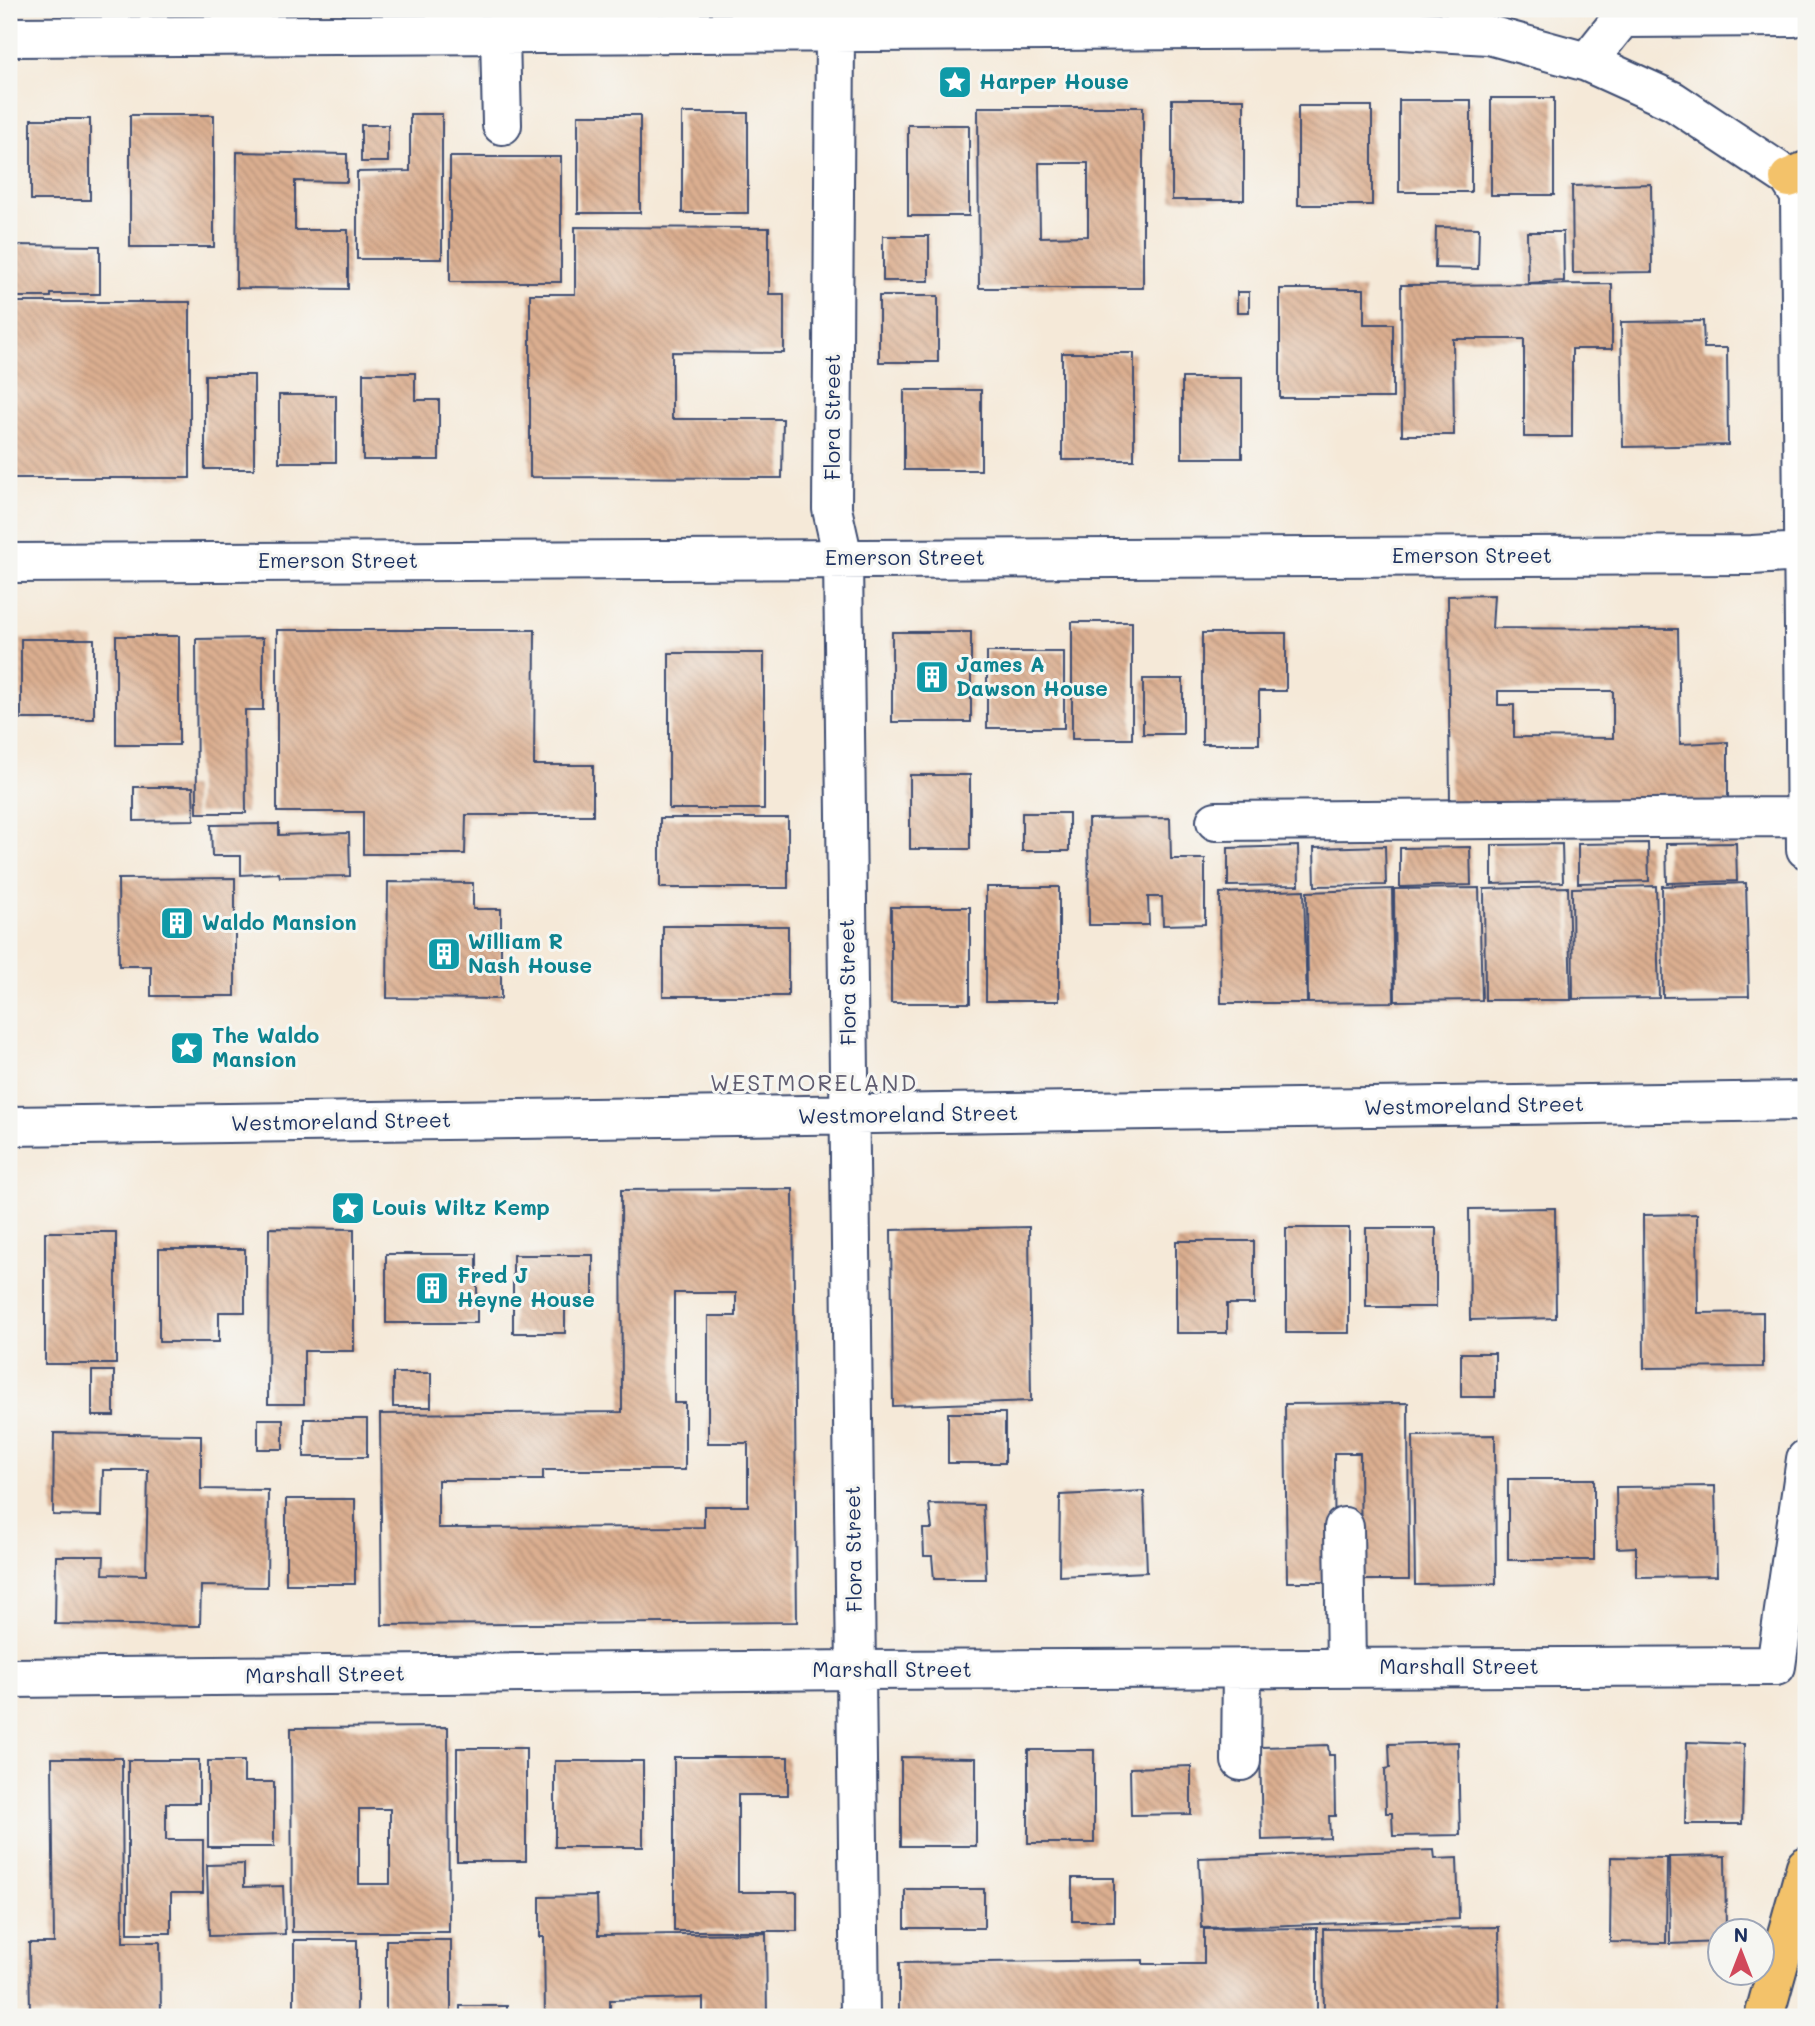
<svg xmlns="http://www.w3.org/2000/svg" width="1815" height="2026" viewBox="0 0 1815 2026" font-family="Mali,sans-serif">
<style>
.building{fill:url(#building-back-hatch);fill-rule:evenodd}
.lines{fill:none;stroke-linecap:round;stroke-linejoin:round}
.minor-casing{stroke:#3c4b70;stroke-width:42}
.major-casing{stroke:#3c4b70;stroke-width:42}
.highway-casing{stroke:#3c4b70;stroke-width:42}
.minor{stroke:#fff;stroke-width:38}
.major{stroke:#f3c26a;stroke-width:38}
.highway{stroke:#f3c26a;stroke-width:38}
.labels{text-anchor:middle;stroke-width:6;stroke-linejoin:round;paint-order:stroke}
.culture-label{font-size:21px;font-weight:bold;fill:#0d838f;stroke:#f6f6f2;text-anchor:start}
.street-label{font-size:21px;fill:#1b2f5e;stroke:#f6f6f2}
.neighbourhood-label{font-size:23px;letter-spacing:2px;fill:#5f5c70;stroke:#f6f6f2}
</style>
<defs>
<pattern id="building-back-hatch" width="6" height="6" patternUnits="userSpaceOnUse" patternTransform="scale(1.75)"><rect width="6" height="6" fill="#dcaf90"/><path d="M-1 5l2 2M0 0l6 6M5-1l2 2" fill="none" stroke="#b28f79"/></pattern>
</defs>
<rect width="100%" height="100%" fill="#f6f6f2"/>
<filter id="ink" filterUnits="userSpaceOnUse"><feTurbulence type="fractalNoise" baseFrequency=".0143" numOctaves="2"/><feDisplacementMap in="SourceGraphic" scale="14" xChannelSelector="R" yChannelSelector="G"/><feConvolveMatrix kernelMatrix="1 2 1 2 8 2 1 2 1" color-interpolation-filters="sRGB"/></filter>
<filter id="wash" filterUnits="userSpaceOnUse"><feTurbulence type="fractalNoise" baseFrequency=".00686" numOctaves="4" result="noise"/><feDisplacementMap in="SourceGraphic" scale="28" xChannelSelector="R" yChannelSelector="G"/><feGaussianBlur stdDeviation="1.57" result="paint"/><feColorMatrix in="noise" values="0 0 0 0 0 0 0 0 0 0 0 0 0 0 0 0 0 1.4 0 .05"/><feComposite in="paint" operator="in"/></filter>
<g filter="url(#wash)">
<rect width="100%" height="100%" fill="#f5e9d8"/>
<g id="blocks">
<!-- building -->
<path class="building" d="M1491 98H1554V195H1491Z
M1172 99H1244V200H1172Z
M1399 100H1471V192H1399Z
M1298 106H1372V205H1298Z
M978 107H1143V288H979ZM1039 163H1088V236L1040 237Z
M682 113H748V213H682Z
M410 114H442V259H357V172L410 171Z
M130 115H214V247H130Z
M578 115H640V213H578Z
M31 119H90V200H31Z
M361 125H388V162H361Z
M908 125H969V216H908Z
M237 152 347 154V182L295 181V230H348V289L236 288Z
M450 157H561V282H450Z
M1651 184 1652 272 1573 273 1572 186Z
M575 227 769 228V294H784V353L672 352V419H783L782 478 530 477V294H575Z
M1436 227 1479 228 1478 269 1435 268Z
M1527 232H1563L1564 281 1528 283Z
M883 236H929V281H883Z
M14 245 100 246V294H51V297H14Z
M1612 284V349H1572V437H1524V339H1453L1454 435H1402L1401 285Z
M1280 289H1364V324H1393V398H1280Z
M1237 292H1249V312H1237Z
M879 296H938V362H879Z
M13 302H190V478H13Z
M1703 321 1704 348H1727L1728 445 1623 447 1621 322Z
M1062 353H1134V460H1062Z
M363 373H415V400H439V460H363Z
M205 375H254V469H205Z
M1182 378H1242V458H1182Z
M904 390H981V470H904Z
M279 395H336V462H279Z
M1494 595 1492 628 1678 629 1680 744 1728 742V805L1450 804 1448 596ZM1498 691H1613V738L1514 737V705H1498Z
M1072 622H1132V739H1072Z
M277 630H535L534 765H593V815H466L465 854H363V812H277Z
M892 632H971V722H892Z
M1202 633H1286V691H1259V744H1202Z
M116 636H179V745H116Z
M263 638V710H245L246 813H197L196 639Z
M21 639H94V719H21Z
M987 652H1064V728H987Z
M669 653H764V809H669Z
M1143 679H1183V734H1143Z
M910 775H970V849H910Z
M134 787H193L194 820 134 821Z
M1022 813H1069V851H1022Z
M660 818H788V888H660Z
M1170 818 1171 859H1205V924L1163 925 1162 897H1148L1149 925H1089L1088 819Z
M279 824V835L349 833 350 876 280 877 279 873 241 875V856H212L211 825Z
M1648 843 1649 881 1578 883V844Z
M1736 843 1737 881 1667 883 1666 844Z
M1562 844 1563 882 1492 884V845Z
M1298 846 1299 885 1228 886V848Z
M1385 846 1386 885 1315 886 1314 848Z
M1470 847 1471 885 1400 887V848Z
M235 878V996H151V966H119L118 879Z
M388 882 473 883V909H501V999L387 998Z
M1746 883 1749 996 1663 997 1662 886Z
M1656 886 1659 998 1573 999 1572 888Z
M986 887H1059V1001H986Z
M1568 887 1571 1000H1485L1484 889Z
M1479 888 1482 1000 1395 1001 1394 889Z
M1392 889 1394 1002 1308 1003 1307 892Z
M1304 890 1307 1003H1221L1220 893Z
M891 907H970V1003H891Z
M663 926H788V996H663Z
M793 1189 797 1622 382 1625 380 1414 622 1412 621 1190ZM674 1293H736V1316H708V1443H748V1506H704V1527L438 1528V1480H543V1470H685V1403H674Z
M1555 1208 1556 1318 1470 1320 1469 1209Z
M1697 1214 1698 1313 1763 1312V1367L1644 1368 1643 1215Z
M1029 1227 1031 1401 893 1406 891 1230Z
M269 1228 354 1229V1351H304V1404H268Z
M1286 1228H1349V1333H1286Z
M1366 1228H1436V1307H1366Z
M45 1232H116V1364H45Z
M1176 1241H1254V1304H1227V1333H1176Z
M159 1249H245V1312H219V1342H159Z
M386 1254H477V1323H386Z
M513 1255H593V1305H565V1333H513Z
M1461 1353H1495V1397H1461Z
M92 1371H114V1416H92Z
M393 1373H431V1407H393Z
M1408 1403 1409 1580H1361L1360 1453H1334L1335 1582H1287L1285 1404Z
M948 1413H1005V1463H948Z
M258 1419H283V1449H258Z
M304 1419H367V1457H304Z
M54 1433 201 1435V1489L268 1490 267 1587 201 1586 200 1626 55 1624 56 1556H104L103 1574 146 1575 148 1470H103L102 1516 53 1515Z
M1495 1435 1496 1584 1415 1585 1413 1436Z
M1508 1479H1594V1560H1508Z
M1715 1486 1717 1576 1636 1577V1547L1617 1548 1616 1487Z
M1144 1491 1147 1572 1059 1576 1060 1495Z
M286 1499H355V1584H286Z
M929 1504 983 1505 986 1579H934L932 1556H924L923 1529H932Z
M448 1727 449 1932H292L291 1728ZM359 1809H390V1884H359Z
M1458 1742 1460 1835 1393 1836 1392 1813H1386L1385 1769 1390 1768 1389 1744Z
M1687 1742 1744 1744 1742 1824H1685Z
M1328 1745 1329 1755H1334L1335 1816H1329L1330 1838 1262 1840 1260 1747Z
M457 1748H526V1861H457Z
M1028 1750H1094V1843H1028Z
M674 1757H788V1795H738V1892H797V1931H674Z
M901 1757 976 1758V1846H901Z
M52 1758H122L123 1942H160L161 2017H98V2014L30 2015 29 1943H54Z
M128 1760H199V1803H166V1840H203V1893H171V1933H128Z
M208 1761H244V1782H274V1847H208Z
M555 1761H643V1847H555Z
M1191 1766V1814L1131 1815 1130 1768Z
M1434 1850 1435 1859 1457 1858 1459 1919 1202 1928 1199 1858Z
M1725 1856 1726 1932H1720V1942L1670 1944 1669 1857Z
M1611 1857 1667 1858 1666 1943 1610 1942Z
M244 1864V1887L283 1886 285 1934 209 1936 207 1865Z
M1072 1878H1114V1921H1072Z
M905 1889H984V1928H905Z
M597 1896 598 1935 766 1933 767 2017H703V1998L610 2000V2017H545L544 1937H540V1897Z
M1499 1927 1500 2017H1324L1323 1929Z
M1317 1928V2017H899V1963L1143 1960V1964H1204V1929Z
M294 1940H357V2017H294Z
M386 1940H451V2017H386Z
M460 2006H507V2017H460Z"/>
</g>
</g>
<g filter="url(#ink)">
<use href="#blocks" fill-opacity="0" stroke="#3c4b70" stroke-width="2"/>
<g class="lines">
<!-- minor casing -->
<g class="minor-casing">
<path id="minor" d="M835 33 832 509 843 558 860 2017
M500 34 502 125
M9 37 1384 29 1489 35 1587 62 1673 101 1789 178 1800 196 1806 849
M1587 62 1622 18 1794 17
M9 563 1752 555 1802 552
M1216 821 1806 817
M9 1126 1806 1101
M1344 1527 1346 1667
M9 1678 856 1670 1776 1666 1806 1459
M1241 1761 1242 1668"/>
</g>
<!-- major casing -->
<g class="major-casing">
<path id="major" d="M1789 178 1806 171"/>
</g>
<!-- highway casing -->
<g class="highway-casing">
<path id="highway" d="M1764 2017 1806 1866"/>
</g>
<!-- minor -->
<use href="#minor" class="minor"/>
<!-- major -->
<use href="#major" class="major"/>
<!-- highway -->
<use href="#highway" class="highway"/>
</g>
</g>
<!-- icons -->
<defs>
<g id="sight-square" transform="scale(1.75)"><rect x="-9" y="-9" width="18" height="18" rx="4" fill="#0f9aa8" stroke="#f6f6f2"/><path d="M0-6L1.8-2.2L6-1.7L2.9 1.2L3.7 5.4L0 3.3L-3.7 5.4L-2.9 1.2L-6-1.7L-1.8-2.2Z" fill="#fff"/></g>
<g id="building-square" transform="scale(1.75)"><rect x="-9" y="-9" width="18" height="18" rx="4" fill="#0f9aa8" stroke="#f6f6f2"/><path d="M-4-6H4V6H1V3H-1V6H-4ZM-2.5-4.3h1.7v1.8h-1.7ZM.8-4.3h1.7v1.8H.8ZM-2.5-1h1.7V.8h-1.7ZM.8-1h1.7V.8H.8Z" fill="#fff"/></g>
</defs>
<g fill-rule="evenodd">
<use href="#sight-square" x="955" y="82"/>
<use href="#building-square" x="932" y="677"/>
<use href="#building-square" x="177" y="923"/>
<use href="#building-square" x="444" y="954"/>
<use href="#sight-square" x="187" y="1048"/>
<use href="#sight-square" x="348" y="1208"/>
<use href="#building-square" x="432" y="1288"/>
</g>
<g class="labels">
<!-- culture labels -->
<g class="culture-label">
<text x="979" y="89">Harper House</text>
<text x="956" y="672">James A<tspan x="956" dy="24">Dawson House</tspan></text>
<text x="202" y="930">Waldo Mansion</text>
<text x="468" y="949">William R<tspan x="468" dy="24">Nash House</tspan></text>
<text x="212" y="1043">The Waldo<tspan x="212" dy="24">Mansion</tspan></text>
<text x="372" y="1215">Louis Wiltz Kemp</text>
<text x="457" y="1283">Fred J<tspan x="457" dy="24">Heyne House</tspan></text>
</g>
<!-- street labels -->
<g class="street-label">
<text transform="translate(833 417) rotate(-90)" y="7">Flora Street</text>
<text x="1472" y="563">Emerson Street</text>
<text x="905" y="565">Emerson Street</text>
<text x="338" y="568">Emerson Street</text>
<text transform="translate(848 982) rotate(-91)" y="7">Flora Street</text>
<text transform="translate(1474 1106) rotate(-1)" y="7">Westmoreland Street</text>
<text transform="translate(908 1115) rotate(-1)" y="7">Westmoreland Street</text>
<text transform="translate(341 1122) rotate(-1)" y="7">Westmoreland Street</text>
<text transform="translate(854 1549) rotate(-91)" y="7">Flora Street</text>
<text x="1459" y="1674">Marshall Street</text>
<text x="892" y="1677">Marshall Street</text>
<text transform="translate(325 1675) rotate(-1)" y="7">Marshall Street</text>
</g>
<!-- neighbourhood labels -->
<g class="neighbourhood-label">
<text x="814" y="1091">WESTMORELAND</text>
</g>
</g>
<!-- margin -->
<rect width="1815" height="2026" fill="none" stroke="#f6f6f2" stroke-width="35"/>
<!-- north arrow -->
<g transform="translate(1741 1952)"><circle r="33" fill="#f6f6f2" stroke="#9ea6b7" stroke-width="2"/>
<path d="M0-5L12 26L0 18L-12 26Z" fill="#d1495b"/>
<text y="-10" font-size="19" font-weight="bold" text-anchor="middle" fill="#1b2f5e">N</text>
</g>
</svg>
